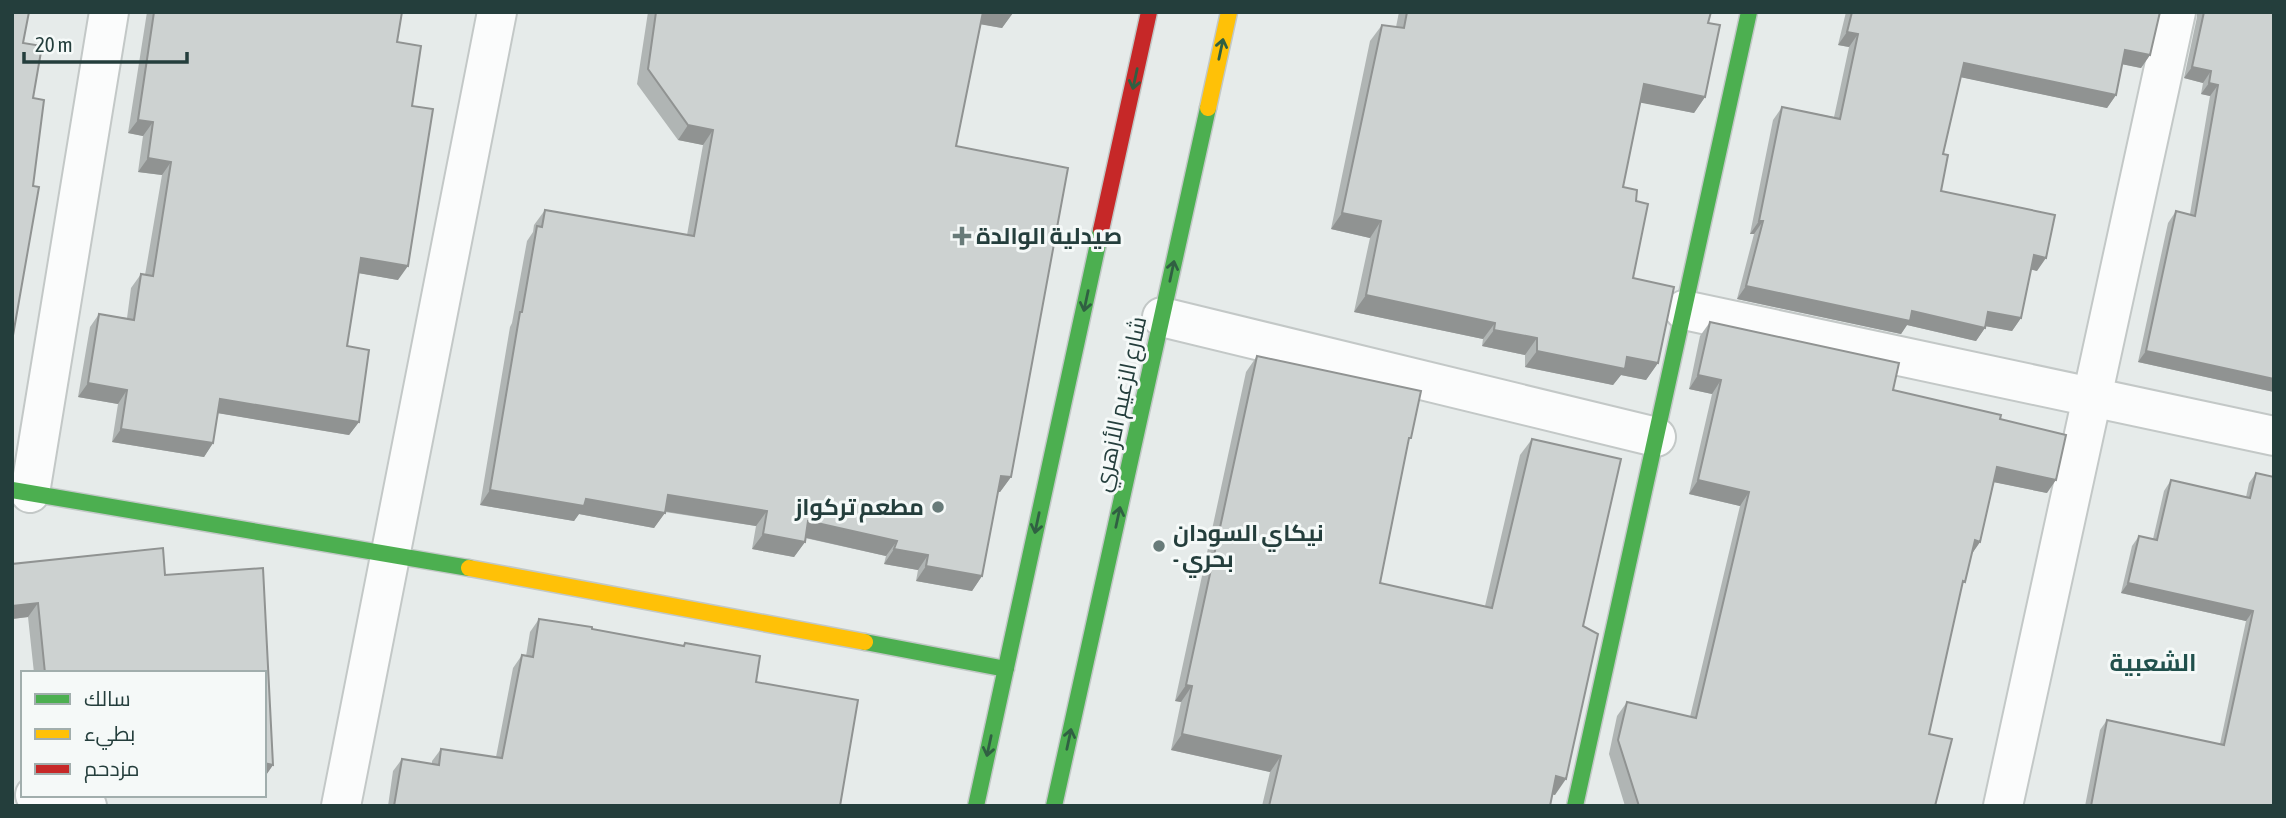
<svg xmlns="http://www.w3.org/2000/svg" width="2286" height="818" viewBox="0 0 2286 818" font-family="'Asap Condensed',Cairo,sans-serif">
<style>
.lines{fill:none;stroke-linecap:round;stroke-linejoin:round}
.street-casing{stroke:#c3c8c7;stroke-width:42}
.fast-casing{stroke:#c2c8c7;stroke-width:19}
.slow-casing{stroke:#c2c8c7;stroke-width:19}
.jam-casing{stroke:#c2c8c7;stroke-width:19}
.street{stroke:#fbfcfc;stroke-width:38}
.fast{stroke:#4caf50;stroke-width:16}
.slow{stroke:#ffc107;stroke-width:16}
.jam{stroke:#c62828;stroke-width:16}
.wall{fill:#b0b5b4}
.shaded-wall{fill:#909392}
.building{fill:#cdd2d1;stroke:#909392;stroke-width:2}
.oneway{stroke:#306042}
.poi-dot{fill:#687b79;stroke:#f5f9f8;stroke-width:2.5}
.labels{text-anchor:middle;stroke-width:6;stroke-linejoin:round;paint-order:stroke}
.poi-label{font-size:23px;font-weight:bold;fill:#243e3c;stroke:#f5f9f8;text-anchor:start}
.street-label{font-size:23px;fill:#243e3c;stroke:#f5f9f8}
.neighbourhood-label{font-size:24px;font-weight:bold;fill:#20504c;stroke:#f5f9f8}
</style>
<rect width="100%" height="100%" fill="#e6ebea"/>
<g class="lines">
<!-- street casing -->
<g class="street-casing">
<path id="street" d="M1684 310 2274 436
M1162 317 1656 437
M30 493 109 12
M35 795 87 806
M341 806 497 12
M2003 806 2176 12"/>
</g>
<!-- fast casing -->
<g class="fast-casing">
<path id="fast" d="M12 490 469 568
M865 642 1006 669
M976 806 1101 230
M1054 806 1208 108
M1575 806 1749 12"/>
</g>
<!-- slow casing -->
<g class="slow-casing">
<path id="slow" d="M1208 108 1229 12
M469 568 865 642"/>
</g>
<!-- jam casing -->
<g class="jam-casing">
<path id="jam" d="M1101 230 1149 12"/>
</g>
<!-- street -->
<use href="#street" class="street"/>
<!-- fast -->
<use href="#fast" class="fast"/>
<!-- slow -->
<use href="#slow" class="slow"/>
<!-- jam -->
<use href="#jam" class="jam"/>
</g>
<!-- wall -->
<path class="wall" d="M147 12H402L397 42 412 106 398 280 359 273 347 346 359 422 349 435 218 413 213 443 204 457 112 442 118 404 78 397 90 327 99 314 127 318 131 288 141 274 145 275 162 175 138 172 143 136 128 133Z
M648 12H1013L1002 28 981 24 956 146 1011 477 1000 492H998L982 576 972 591 916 581 918 570 884 564 886 556 805 538V542L794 557 752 549 756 526 665 512 654 528 579 514 574 521 480 505 510 327 512 323 527 241 533 232 534 225 545 210 687 235 703 145 678 140 637 84Z
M1399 12H1711L1708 23 1705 97 1694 113 1640 102 1623 187 1636 201 1633 278 1658 363 1646 380 1621 375 1613 385 1525 367V355L1482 346 1483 339 1354 312 1370 238 1331 229 1370 41 1382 25 1396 27Z
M1846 12H2160L2150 55 2141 68 2122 64 2116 95 2107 108 1961 77 1943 154 1941 191 2037 271 2031 269 2021 318 2012 331 1986 326 1976 341 1907 325 1901 334 1737 299 1754 234H1750L1773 120 1782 107 1834 117 1849 47 1838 45Z
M2197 12H2274V392L2138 362 2168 223 2176 211 2190 214 2210 96 2201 94 2203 83 2184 78 2197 17Z
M1710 322 1893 390 2000 419 2047 493 1994 482 1980 542 1971 555 1962 586 1929 734 1935 806H1625L1609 754 1617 716 1627 702 1690 717 1740 506 1689 494 1712 394 1689 389 1700 336Z
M1257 356 1408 442 1380 583 1485 606 1520 455 1532 439 1583 626 1555 795 1552 794 1550 806H1262L1270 772 1171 750 1181 702 1175 701 1246 372Z
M2256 473 2274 806H2085L2100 730 2107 720 2220 744 2246 621 2121 593 2132 546 2139 536 2153 539 2164 491 2171 480 2246 497 2249 483Z
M163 548 165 575 263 568 273 765 264 778V673H34L28 617 12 619V564Z
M539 619 683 646 685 643 756 682 840 806H388L393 771 402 759 432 764V761L441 749 496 757 513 668 522 655 526 656 530 632Z"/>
<!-- shaded-wall -->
<path class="shaded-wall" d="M981 12H1009L1013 13 1002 28 973 23Z
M1847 32 1858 34 1849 47 1838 45Z
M2125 50 2150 55 2141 68 2116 63Z
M1964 63 2116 95 2107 108 1955 76Z
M2192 67 2211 71 2203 83 2184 78Z
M2209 83 2218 85 2210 96 2201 94Z
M1644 84 1705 97 1694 113 1632 101Z
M138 120 153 122 143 136 128 133Z
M688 125 713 130 703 145 678 140Z
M148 158 171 162 162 175 138 172Z
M1342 213 1381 221 1370 238 1331 229Z
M1759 221H1763L1754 234H1750Z
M2034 255 2046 258 2037 271 2025 268Z
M361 258 408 266 398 280 352 272Z
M1746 286 1912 311 1985 328 1976 341 1907 325 1901 334 1737 299Z
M1366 295 1495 323 1483 339 1354 312Z
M1988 312 2021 318 2012 331 1979 325Z
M1494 330 1537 338 1525 355 1482 346Z
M1537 351 1627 357 1658 363 1646 380 1621 375 1613 385 1525 367Z
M2146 351 2274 379V392L2138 362Z
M1698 375 1721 380 1712 394 1689 389Z
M88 383 127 390 118 404 78 397Z
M220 399 359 422 349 435 211 412Z
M121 429 213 443 204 457 112 442Z
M1997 467 2056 480 2047 493 1988 481Z
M1001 476 1011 477 1000 492 990 491Z
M1698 480 1749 492 1740 506 1689 494Z
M490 490 586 499 665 513 654 528 579 514 574 521 480 505Z
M668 495 767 511 756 526 657 510Z
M808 521 897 541 886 556 798 536Z
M763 534 805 542 794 557 752 549Z
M1975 540 1980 542 1971 555Z
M894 549 928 555 918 570 884 564Z
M926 566 982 576 972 591 916 581Z
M2128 583 2253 611 2246 621 2121 593Z
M38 603 28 617 12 619V606Z
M1186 685 1192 686 1181 702 1175 701Z
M1182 734 1281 756 1270 772 1171 750Z
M264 763 273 765 264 778Z
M1556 776 1566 779 1555 795 1545 793Z"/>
<!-- building -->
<path class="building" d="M12 12H29L23 43 42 46 33 98 44 100 33 186 39 187 12 341Z
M154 12H402L397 42 421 46 412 106 433 109 408 266 361 258 347 346 369 350 359 422 220 399 213 443 121 429 127 390 88 383 99 314 134 320 141 274 153 276 171 162 148 158 153 122 138 120Z
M656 12H983L956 146 1068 168 1011 477 1001 476 982 576 926 566 928 555 894 549 897 541 808 521 805 542 763 534 767 511 668 495 665 513 586 499 584 506 490 490 520 312H522L537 226 542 227 545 210 694 236 713 130 688 125 648 69Z
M1407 12H1711L1708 23 1720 25 1705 97 1644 84 1623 187 1637 190 1636 201 1648 204 1633 278 1674 287 1658 363 1627 357 1625 369 1537 351V338L1494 330 1495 323 1366 295 1381 221 1342 213 1382 25 1404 28Z
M1852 12H2160L2150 55 2125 50 2116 95 1964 63 1943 154 1948 155 1941 191 2055 215 2046 258 2034 255 2021 318 1988 312 1985 328 1912 311 1910 321 1746 286 1763 221H1759L1782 107 1840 119 1858 34 1847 32Z
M2204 12H2274V379L2146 351 2176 211 2195 216 2218 85 2209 83 2211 71 2192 67Z
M1710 322 1899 363 1893 390 2001 415 2000 419 2066 435 2056 480 1997 467 1980 542 1975 540 1965 582 1963 581 1929 734 1952 739 1935 806H1639L1618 740 1627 702 1696 718 1749 492 1698 480 1721 380 1698 375Z
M1257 356 1421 391 1411 438H1409L1380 583 1492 608 1532 439 1621 459 1583 626 1598 634 1566 779 1556 776 1550 806H1269L1281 756 1182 734 1192 686 1186 685Z
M2256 473 2274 477V806H2091L2107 720 2224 745 2253 611 2128 583 2139 536 2157 540 2171 480 2250 498Z
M163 548 165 575 263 568 273 765 264 763V673H45L38 603 12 606V564Z
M539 619 592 627V629L684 646 685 643 760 656 756 682 858 700 840 806H394L402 759 439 765 441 749 502 758 522 655 533 657Z"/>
<!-- one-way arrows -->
<defs><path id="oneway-shaft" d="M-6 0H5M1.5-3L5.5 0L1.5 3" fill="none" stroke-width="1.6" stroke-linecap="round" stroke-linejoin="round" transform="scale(1.75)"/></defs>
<g class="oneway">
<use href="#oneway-shaft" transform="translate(1221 49) rotate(-78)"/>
<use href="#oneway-shaft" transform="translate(1135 79) rotate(102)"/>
<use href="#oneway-shaft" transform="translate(1172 271) rotate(-78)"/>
<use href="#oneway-shaft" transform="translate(1086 301) rotate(102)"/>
<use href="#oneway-shaft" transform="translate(1118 517) rotate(-78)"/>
<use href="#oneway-shaft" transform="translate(1037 523) rotate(102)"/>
<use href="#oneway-shaft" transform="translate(1069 739) rotate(-78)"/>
<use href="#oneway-shaft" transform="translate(989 746) rotate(102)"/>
</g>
<!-- markers -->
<g class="poi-dot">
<path d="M958.5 225.5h7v7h7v7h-7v7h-7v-7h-7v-7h7z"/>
<circle cx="938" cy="507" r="7"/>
<circle cx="1159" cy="546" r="7"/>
</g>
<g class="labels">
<!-- poi labels -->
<g class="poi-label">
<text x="976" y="244">صيدلية الوالدة</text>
<text x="924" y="515" text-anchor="end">مطعم تركواز</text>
<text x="1173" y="541">نيكاي السودان<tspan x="1173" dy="26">- بحري</tspan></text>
</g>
<!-- street labels -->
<g class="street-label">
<text transform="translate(1120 404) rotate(-78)" y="8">شارع الزعيم الأزهري</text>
</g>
<!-- neighbourhood labels -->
<g class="neighbourhood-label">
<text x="2153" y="671">الشعبية</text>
</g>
</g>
<!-- border -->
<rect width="2286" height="818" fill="none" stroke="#243e3c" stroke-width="28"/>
<!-- legend -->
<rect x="21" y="671" width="245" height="126" fill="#f5f9f8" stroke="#a1aead" stroke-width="2"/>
<rect x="35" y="694" width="35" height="10" fill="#4caf50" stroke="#a1aead" stroke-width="2"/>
<text x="84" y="706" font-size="21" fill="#243e3c">سالك</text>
<rect x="35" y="729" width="35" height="10" fill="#ffc107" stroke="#a1aead" stroke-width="2"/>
<text x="84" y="741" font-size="21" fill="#243e3c">بطيء</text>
<rect x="35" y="764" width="35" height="10" fill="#c62828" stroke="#a1aead" stroke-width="2"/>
<text x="84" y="776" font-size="21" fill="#243e3c">مزدحم</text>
<!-- scale -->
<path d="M24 52v10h163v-10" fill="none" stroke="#243e3c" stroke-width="3.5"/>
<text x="35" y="52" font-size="21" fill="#243e3c" stroke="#f5f9f8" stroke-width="5" paint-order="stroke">20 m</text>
</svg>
